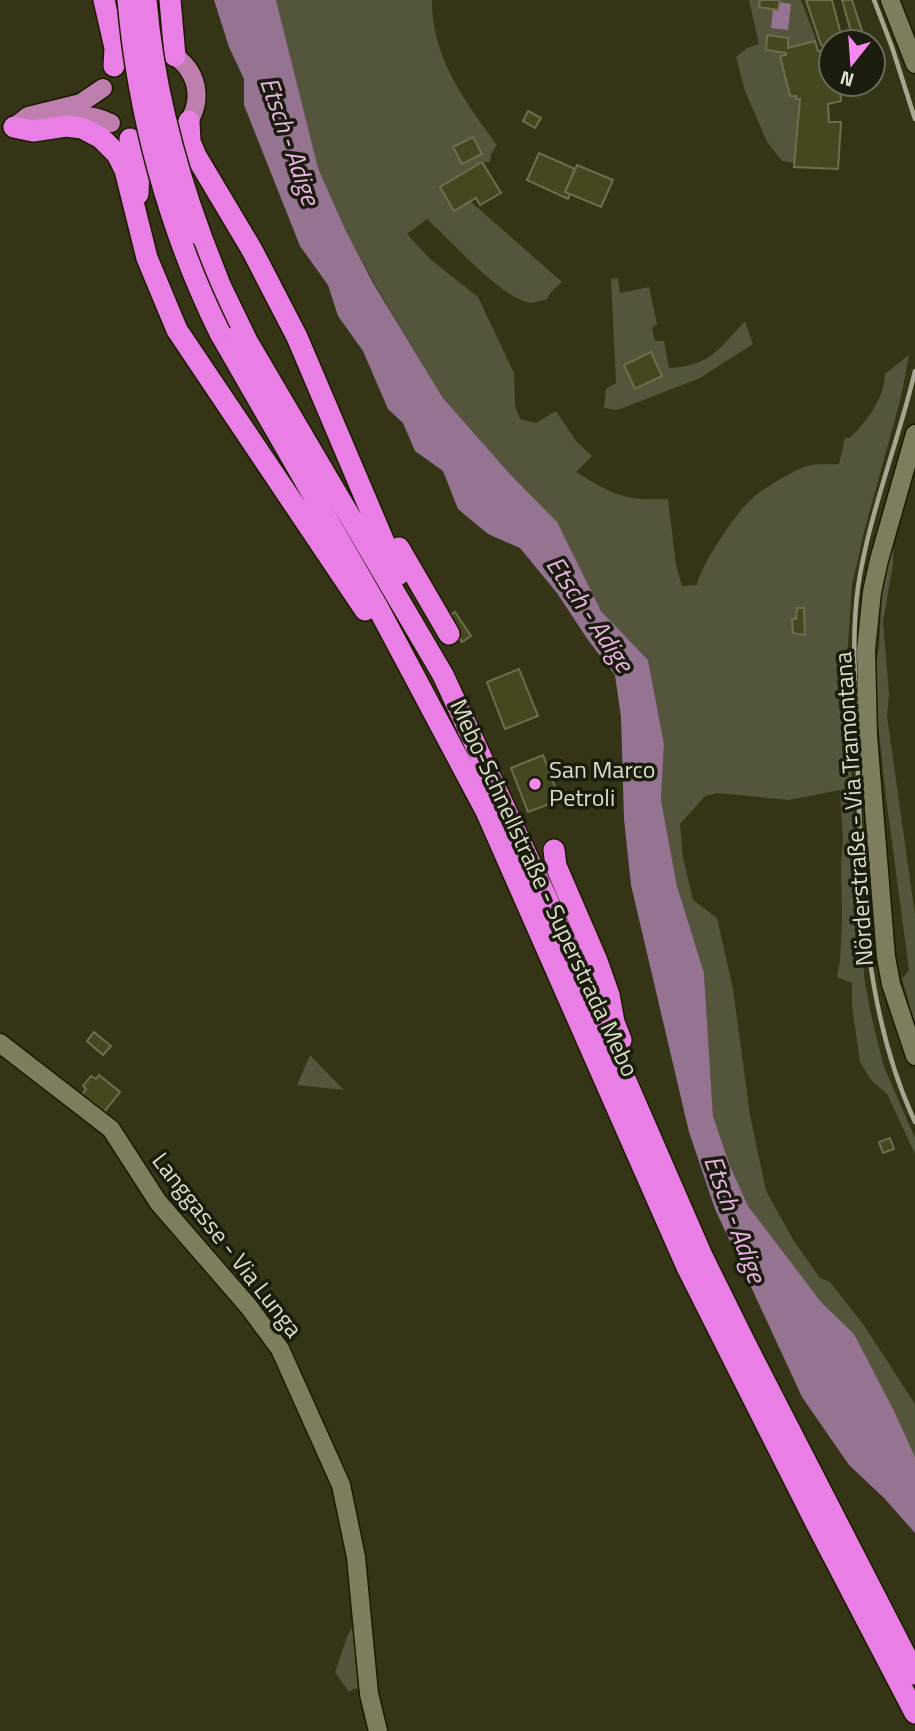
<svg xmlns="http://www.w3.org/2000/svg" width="915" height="1731" viewBox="0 0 915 1731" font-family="'Titillium Web',sans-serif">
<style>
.green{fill:#55553e}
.water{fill:#947491}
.building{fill:#47471f;stroke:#6e6e4f;stroke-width:2}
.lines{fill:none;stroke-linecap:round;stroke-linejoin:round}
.minor-casing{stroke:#1c1b00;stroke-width:21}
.major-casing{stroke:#1c1b00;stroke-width:21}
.highway-casing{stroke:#1c1b00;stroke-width:24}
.minor{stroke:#7e7e5e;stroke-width:18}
.major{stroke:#be7eae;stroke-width:18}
.highway{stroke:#e97ee4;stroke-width:21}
.rail{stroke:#a6a591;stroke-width:4.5}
.highway-bridge-casing{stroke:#1c1b00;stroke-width:24;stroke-linecap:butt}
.highway-bridge{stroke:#e97ee4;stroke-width:21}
.poi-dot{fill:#f589ef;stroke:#1b1b0e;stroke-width:2.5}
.labels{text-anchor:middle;stroke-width:7;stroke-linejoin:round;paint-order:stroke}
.poi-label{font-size:24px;fill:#ddc;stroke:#1b1b0e;text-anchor:start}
.street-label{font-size:24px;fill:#ddc;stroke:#1b1b0e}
.water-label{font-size:26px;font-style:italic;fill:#eab4e5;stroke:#1b1b0e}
</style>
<rect width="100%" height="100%" fill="#353417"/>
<!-- green -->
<path class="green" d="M276 0H432C431 56 465 102 497 145L491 154 490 162H482L440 187 454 210 470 201 562 282 551 292 547 299C542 300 535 303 531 303 500 298 451 240 427 219L407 234 430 259 478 297 514 373 515 406 520 419 536 423 556 411 576 441 592 456 576 472C614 495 623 501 668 499L676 565 682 586 697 585C701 564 738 509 756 495 765 488 796 469 807 466 816 463 830 465 839 464L845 438H850C867 420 884 400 885 374L909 355 901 397 864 532 852 585 847 657 856 885 865 983 872 1019 884 1067 915 1138V1154L887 1094 871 1080 860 1062 852 1006V983L837 977 840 961 842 918 841 861 843 841 840 790 789 800 717 793 705 796 680 824 683 858 693 900 717 918 733 989 750 1115 766 1191 794 1241 820 1278 830 1282 863 1324 915 1404V1457L854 1334 821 1302 775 1244 748 1206 730 1166 713 1116 704 973 677 886 661 800 664 744 648 660 601 611 556 522 509 473 443 398 374 283 345 229 318 168Z
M749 0H801L815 37V41L788 48V38L767 35 766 50 786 53 790 96H796V99H800L795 163 782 161 767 142 745 91 736 57 747 48 759 44Z
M618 278 620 293 649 287 657 324 652 328 655 341H664L669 368C709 367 720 348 745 321L753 344 700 378 623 408 616 410 604 408 606 389 616 383 611 279Z
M894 537 893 564 883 622 889 694 887 716 915 915V1024L902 979 909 970 886 797 873 677 879 648 882 590Z
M310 1055 344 1090 297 1085Z
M356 1620 367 1687 353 1689 349 1692 335 1672 347 1637Z"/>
<!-- water -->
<path class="water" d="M214 0H276L318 168 345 229 373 283 443 398 509 473 557 522 601 611 648 660 664 744 661 800 677 886 704 973 713 1116 730 1166 748 1206 821 1302 854 1334 894 1411 915 1457V1533L885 1499 849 1465 802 1397 715 1209 689 1132 631 885 624 819 621 717 615 675 588 640 557 593 520 548 488 534 458 509 443 471 415 451 403 423 388 409 363 351 338 316 328 285 300 246 244 105V79L229 47Z
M779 2 791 4 788 30 771 28 773 9H778Z"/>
<!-- building -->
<path class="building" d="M760 0H780L778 10 759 7Z
M806 0H832L843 42H831V47L821 45Z
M842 0H852L862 31 852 35Z
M767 35 788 38V48L815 41 818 51H828L831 64V84H840L841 101 828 104 829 122H841L838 169 794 167 800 99H796V96H790L780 56 786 55V53L766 50Z
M528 111 541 118 535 128 523 121Z
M473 137 482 154 462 164 453 147Z
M539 153 575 169 565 192 570 194 568 199 527 180Z
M482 162 501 193 480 205 476 198 454 211 440 187Z
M577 165 613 180 601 207 565 192Z
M651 352 662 376 635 389 624 365Z
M797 608H804L805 635 793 633 792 619H796Z
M455 612 471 636 462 642 446 618Z
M519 669 538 716 505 729 487 682Z
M543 755 560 800 528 812 511 768Z
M94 1032 111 1046 103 1055 87 1041Z
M99 1075 120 1092 104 1112 82 1095 86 1089 83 1086 91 1076 96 1079Z
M890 1138 894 1149 883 1153 879 1142Z"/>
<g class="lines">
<!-- minor casing -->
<g class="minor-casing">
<path id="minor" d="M890 0 915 64
M915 434 879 560 872 592 866 650 868 736 886 957 891 984 915 1056
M0 1043 111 1129 158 1202 249 1307 280 1349 341 1485 356 1557 369 1694 378 1731"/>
</g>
<!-- major casing -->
<g class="major-casing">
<path id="major" d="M175 56C201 75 204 107 181 131
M47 120C71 115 88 112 111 123
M14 127 28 116 81 103 103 88"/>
</g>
<!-- highway casing -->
<g class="highway-casing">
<path id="highway" d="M104 0 115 48 114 66
M170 0 175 56
M189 121 190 142 196 156 252 250 297 337 398 575
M14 127 33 131 66 126 82 128 101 138 117 154 125 170 147 258 177 330 365 610
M130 139 139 164 138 194
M201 236 220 285 247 341 443 675 546 897 702 1256 746 1345 915 1674
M220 333 377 606 486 811 687 1267 816 1523 915 1713
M399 548 449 634
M554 850 556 866 597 961 609 995 614 1022 621 1040"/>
</g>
<!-- minor -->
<use href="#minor" class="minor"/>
<!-- major -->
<use href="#major" class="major"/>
<!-- highway -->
<use href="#highway" class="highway"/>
<!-- rail -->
<path class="rail" d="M874 0 892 47 915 119
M915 371C898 443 869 514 858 587 851 638 856 690 857 741 861 870 860 1004 915 1122"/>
<!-- highway-bridge casing -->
<g class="highway-bridge-casing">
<path id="highway-bridge" d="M128 0C138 115 169 230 220 333
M146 0C153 81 173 160 201 236"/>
</g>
<!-- highway-bridge -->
<use href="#highway-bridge" class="highway-bridge"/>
</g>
<!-- markers -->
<circle class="poi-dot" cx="535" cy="784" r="7"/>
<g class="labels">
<!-- poi labels -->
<g class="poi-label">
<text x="549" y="778">San Marco<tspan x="549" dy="28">Petroli</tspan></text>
</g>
<!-- street labels -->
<g class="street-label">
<text transform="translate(854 809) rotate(-94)" y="8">Nörderstraße - Via Tramontana</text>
<text transform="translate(544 888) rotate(65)" y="8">Mebo-Schnellstraße - Superstrada Mebo</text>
<text transform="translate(227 1245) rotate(52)" y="8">Langgasse - Via Lunga</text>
</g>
<!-- water labels -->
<g class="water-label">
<text transform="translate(290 141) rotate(71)" y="9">Etsch - Adige</text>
<text transform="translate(590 614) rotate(56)" y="9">Etsch - Adige</text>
<text transform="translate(735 1219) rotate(70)" y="9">Etsch - Adige</text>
</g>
</g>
<!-- north arrow -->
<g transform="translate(852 63) rotate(197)"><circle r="33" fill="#1b1b0e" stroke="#69695a" stroke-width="2"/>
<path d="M0-5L12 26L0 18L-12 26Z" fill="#f589ef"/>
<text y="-10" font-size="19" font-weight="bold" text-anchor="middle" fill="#ddddcc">N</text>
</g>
</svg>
